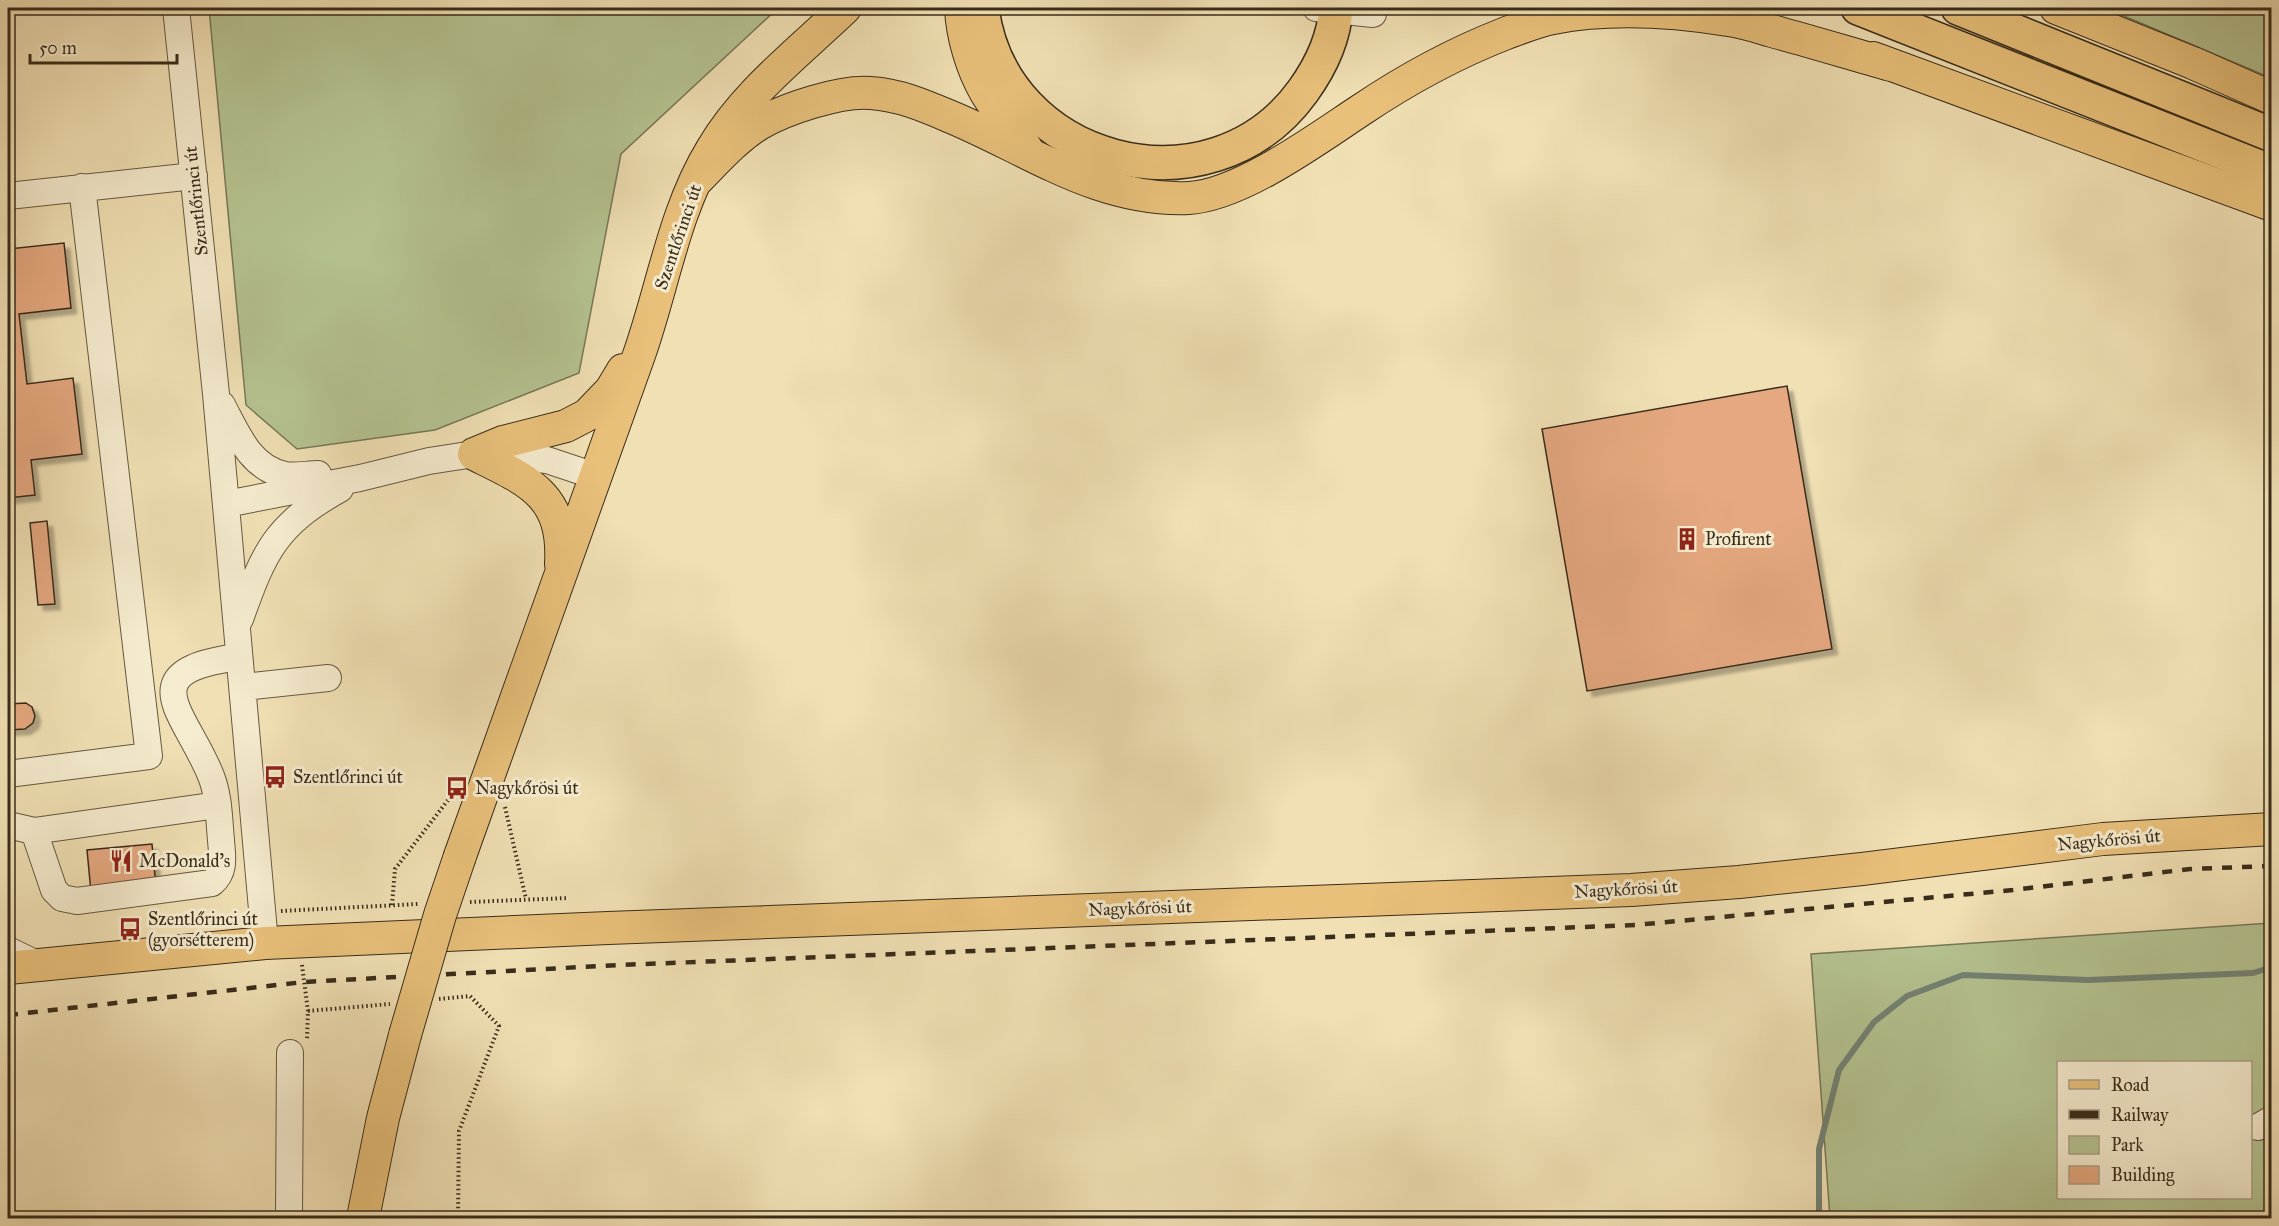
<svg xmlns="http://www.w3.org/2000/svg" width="2279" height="1226" viewBox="0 0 2279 1226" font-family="'IM FELL Great Primer',serif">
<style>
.green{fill:#b5c391;stroke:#777856;stroke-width:1.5;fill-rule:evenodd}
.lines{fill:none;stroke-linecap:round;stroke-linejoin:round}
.stream{stroke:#738375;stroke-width:6}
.building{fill:#e5a880;stroke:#392c1a;stroke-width:1.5;filter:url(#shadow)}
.minor-casing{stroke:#675940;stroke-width:28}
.major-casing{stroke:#392c1a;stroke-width:34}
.highway-casing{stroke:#392c1a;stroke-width:36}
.path{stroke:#392c1a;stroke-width:4;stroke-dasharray:1.5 3;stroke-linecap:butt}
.minor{stroke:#f5ebce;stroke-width:26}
.major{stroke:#e8c07a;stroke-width:32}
.highway{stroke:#e8c07a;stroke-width:33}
.rail{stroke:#392c1a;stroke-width:4.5;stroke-dasharray:10 10;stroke-linecap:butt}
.major-bridge-casing{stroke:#392c1a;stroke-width:34;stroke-linecap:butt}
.major-bridge{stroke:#e8c07a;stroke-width:32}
.labels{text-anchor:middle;stroke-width:6;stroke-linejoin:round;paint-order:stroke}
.street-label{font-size:18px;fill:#392c1a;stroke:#f5ebce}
.poi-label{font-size:18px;fill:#392c1a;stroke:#f5ebce;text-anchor:start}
</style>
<defs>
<filter id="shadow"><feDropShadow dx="5.5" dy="5.5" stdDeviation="1.5" flood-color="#0004"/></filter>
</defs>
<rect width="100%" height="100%" fill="#f0e0b4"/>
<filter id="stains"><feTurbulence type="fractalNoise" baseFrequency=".00333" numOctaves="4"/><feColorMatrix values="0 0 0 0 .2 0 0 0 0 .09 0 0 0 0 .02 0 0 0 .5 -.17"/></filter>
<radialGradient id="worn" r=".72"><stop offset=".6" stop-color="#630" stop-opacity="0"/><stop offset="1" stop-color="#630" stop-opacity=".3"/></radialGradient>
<!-- green -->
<path class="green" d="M209 8H778L621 154 579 373 435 430 297 449 246 405Z
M2105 8H2271V78Z
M2271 923V1218H1830L1811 954ZM2058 1062H2250V1198H2058Z"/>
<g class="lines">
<!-- stream -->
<path class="stream" d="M1819 1218V1149L1839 1070 1874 1022 1907 996 1963 975 2088 980 2253 973 2272 967"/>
</g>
<!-- building -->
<path class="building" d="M8 231 9 249 64 243 71 308 19 314 27 384 73 378 82 454 31 460 35 495 8 498Z
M1787 386 1832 649 1587 691 1542 429Z
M47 521 55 604 38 605 30 523Z
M26 703 32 707 35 716 33 723 25 729 8 730V704Z
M152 844 156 886 91 892 87 850Z"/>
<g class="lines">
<!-- minor casing -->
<g class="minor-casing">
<path id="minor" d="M176 8 216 394 265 943
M1316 8 1373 14
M8 196 194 176
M222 405C237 433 250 468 285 475 295 477 308 474 318 474
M226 504 360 478 429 461 474 454 547 460 595 476
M240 619C264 552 275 525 340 489
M243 687 328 678
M8 774 149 756 82 187
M8 825 34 831 218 805
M34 831 54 890 62 898 77 901 212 883C226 871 222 856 221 840 219 819 219 796 211 776 186 713 128 671 239 657
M8 950 39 965
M2258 1127 2272 1119
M289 1218 290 1053"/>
</g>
<!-- major casing -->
<g class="major-casing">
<path id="major" d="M961 8C962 36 972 69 986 93 998 113 1015 132 1028 151
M2056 8 2193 63 2272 98
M1873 58 2272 205
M696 181C716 161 735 139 759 124 785 109 841 90 871 93 900 95 925 106 951 117 1030 150 1099 202 1189 198 1241 195 1317 139 1361 110 1407 79 1453 54 1504 34 1520 28 1537 21 1553 18 1610 7 1672 11 1728 20 1743 22 1758 27 1772 31 1812 42 1852 54 1891 65
M474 454 503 442 566 426 587 415 611 390 623 370
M474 454C528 481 565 494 561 564
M460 856C520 689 580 522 639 355 663 287 674 211 712 149 745 93 799 52 845 8
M8 968 265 943 608 928 1631 890 1739 882 1862 869 2103 839 2272 829
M363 1218 383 1118 405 1035"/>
</g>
<!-- highway casing -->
<g class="highway-casing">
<path id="highway" d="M982 8C1001 164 1210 220 1303 91 1321 66 1334 39 1336 8
M1858 8 2272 172
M1958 8 2272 135"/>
</g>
<!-- path -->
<path class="path" d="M505 807 526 899
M470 902 568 898
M392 905 395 869 455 791
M281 911 418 904
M302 965 308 1011 307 1039
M439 999 470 996 499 1026 459 1131 458 1218
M308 1011 390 1004"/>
<!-- minor -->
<use href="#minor" class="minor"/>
<!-- major -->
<use href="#major" class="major"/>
<!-- highway -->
<use href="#highway" class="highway"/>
<!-- rail -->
<path class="rail" d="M8 1015 304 982 619 965 1635 925 2013 890 2190 869 2272 866"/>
<!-- major-bridge casing -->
<g class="major-bridge-casing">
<path id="major-bridge" d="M405 1035 440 915 460 856"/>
</g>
<!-- major-bridge -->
<use href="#major-bridge" class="major-bridge"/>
</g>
<!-- icons -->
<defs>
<g id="building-bare" transform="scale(1.8)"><path d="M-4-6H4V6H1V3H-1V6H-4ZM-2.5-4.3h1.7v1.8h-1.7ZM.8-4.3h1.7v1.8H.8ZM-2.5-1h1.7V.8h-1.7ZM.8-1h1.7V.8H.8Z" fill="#8f2418" stroke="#f5ebce" stroke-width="2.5" paint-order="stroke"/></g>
<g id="bus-bare" transform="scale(1.8)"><path d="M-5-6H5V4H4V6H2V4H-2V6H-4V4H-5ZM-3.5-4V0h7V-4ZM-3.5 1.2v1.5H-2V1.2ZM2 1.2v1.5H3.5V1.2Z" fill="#8f2418" stroke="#f5ebce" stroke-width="2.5" paint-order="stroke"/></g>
<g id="restaurant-bare" transform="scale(1.8)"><path d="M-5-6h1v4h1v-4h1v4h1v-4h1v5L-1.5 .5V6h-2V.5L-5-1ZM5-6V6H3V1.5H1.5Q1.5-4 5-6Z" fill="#8f2418" stroke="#f5ebce" stroke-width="2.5" paint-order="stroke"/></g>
</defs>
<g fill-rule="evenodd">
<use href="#building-bare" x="1687" y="539"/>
<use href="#bus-bare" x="275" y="777"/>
<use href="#bus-bare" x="457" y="788"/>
<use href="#restaurant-bare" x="121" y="861"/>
<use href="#bus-bare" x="130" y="929"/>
</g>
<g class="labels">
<!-- street labels -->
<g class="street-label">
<text transform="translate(196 201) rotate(-96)" y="6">Szentlőrinci út</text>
<text transform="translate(678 237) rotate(-71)" y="6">Szentlőrinci út</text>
<text transform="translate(2109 840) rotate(-5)" y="6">Nagykőrösi út</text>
<text transform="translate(1626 889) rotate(-3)" y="6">Nagykőrösi út</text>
<text transform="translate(1140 908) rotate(-2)" y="6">Nagykőrösi út</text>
</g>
<!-- poi labels -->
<g class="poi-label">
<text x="1705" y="545">Profirent</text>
<text x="293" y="783">Szentlőrinci út</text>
<text x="475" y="794">Nagykőrösi út</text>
<text x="139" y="867">McDonald's</text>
<text x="148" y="925">Szentlőrinci út<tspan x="148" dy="21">(gyorsétterem)</tspan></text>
</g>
</g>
<!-- margin -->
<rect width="2279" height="1226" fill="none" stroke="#f0e0b4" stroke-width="30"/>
<rect x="9" y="9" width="2261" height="1208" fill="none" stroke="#392c1a" stroke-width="3"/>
<rect x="15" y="15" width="2249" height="1196" fill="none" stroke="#392c1a" stroke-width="1.5"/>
<!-- legend -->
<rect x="2057" y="1061" width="195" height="138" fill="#f5ebce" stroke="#aa9f86" stroke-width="1.5"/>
<rect x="2069" y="1080" width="30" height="9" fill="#e8c07a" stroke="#aa9f86" stroke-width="1.5"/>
<text x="2111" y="1091" font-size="18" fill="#392c1a">Road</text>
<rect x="2069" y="1110" width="30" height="9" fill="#392c1a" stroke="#aa9f86" stroke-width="1.5"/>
<text x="2111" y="1121" font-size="18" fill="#392c1a">Railway</text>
<rect x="2069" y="1136" width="30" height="18" fill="#b5c391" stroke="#aa9f86" stroke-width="1.5"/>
<text x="2111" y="1151" font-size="18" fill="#392c1a">Park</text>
<rect x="2069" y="1166" width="30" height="18" fill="#e5a880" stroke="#aa9f86" stroke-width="1.5"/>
<text x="2111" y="1181" font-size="18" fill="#392c1a">Building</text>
<!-- scale -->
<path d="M30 54v9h147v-9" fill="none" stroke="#392c1a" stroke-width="3"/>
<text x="39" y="54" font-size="18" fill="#392c1a" stroke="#f5ebce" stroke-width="4.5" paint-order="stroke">50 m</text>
<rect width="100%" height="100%" filter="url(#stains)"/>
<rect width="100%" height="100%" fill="url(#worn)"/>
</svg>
